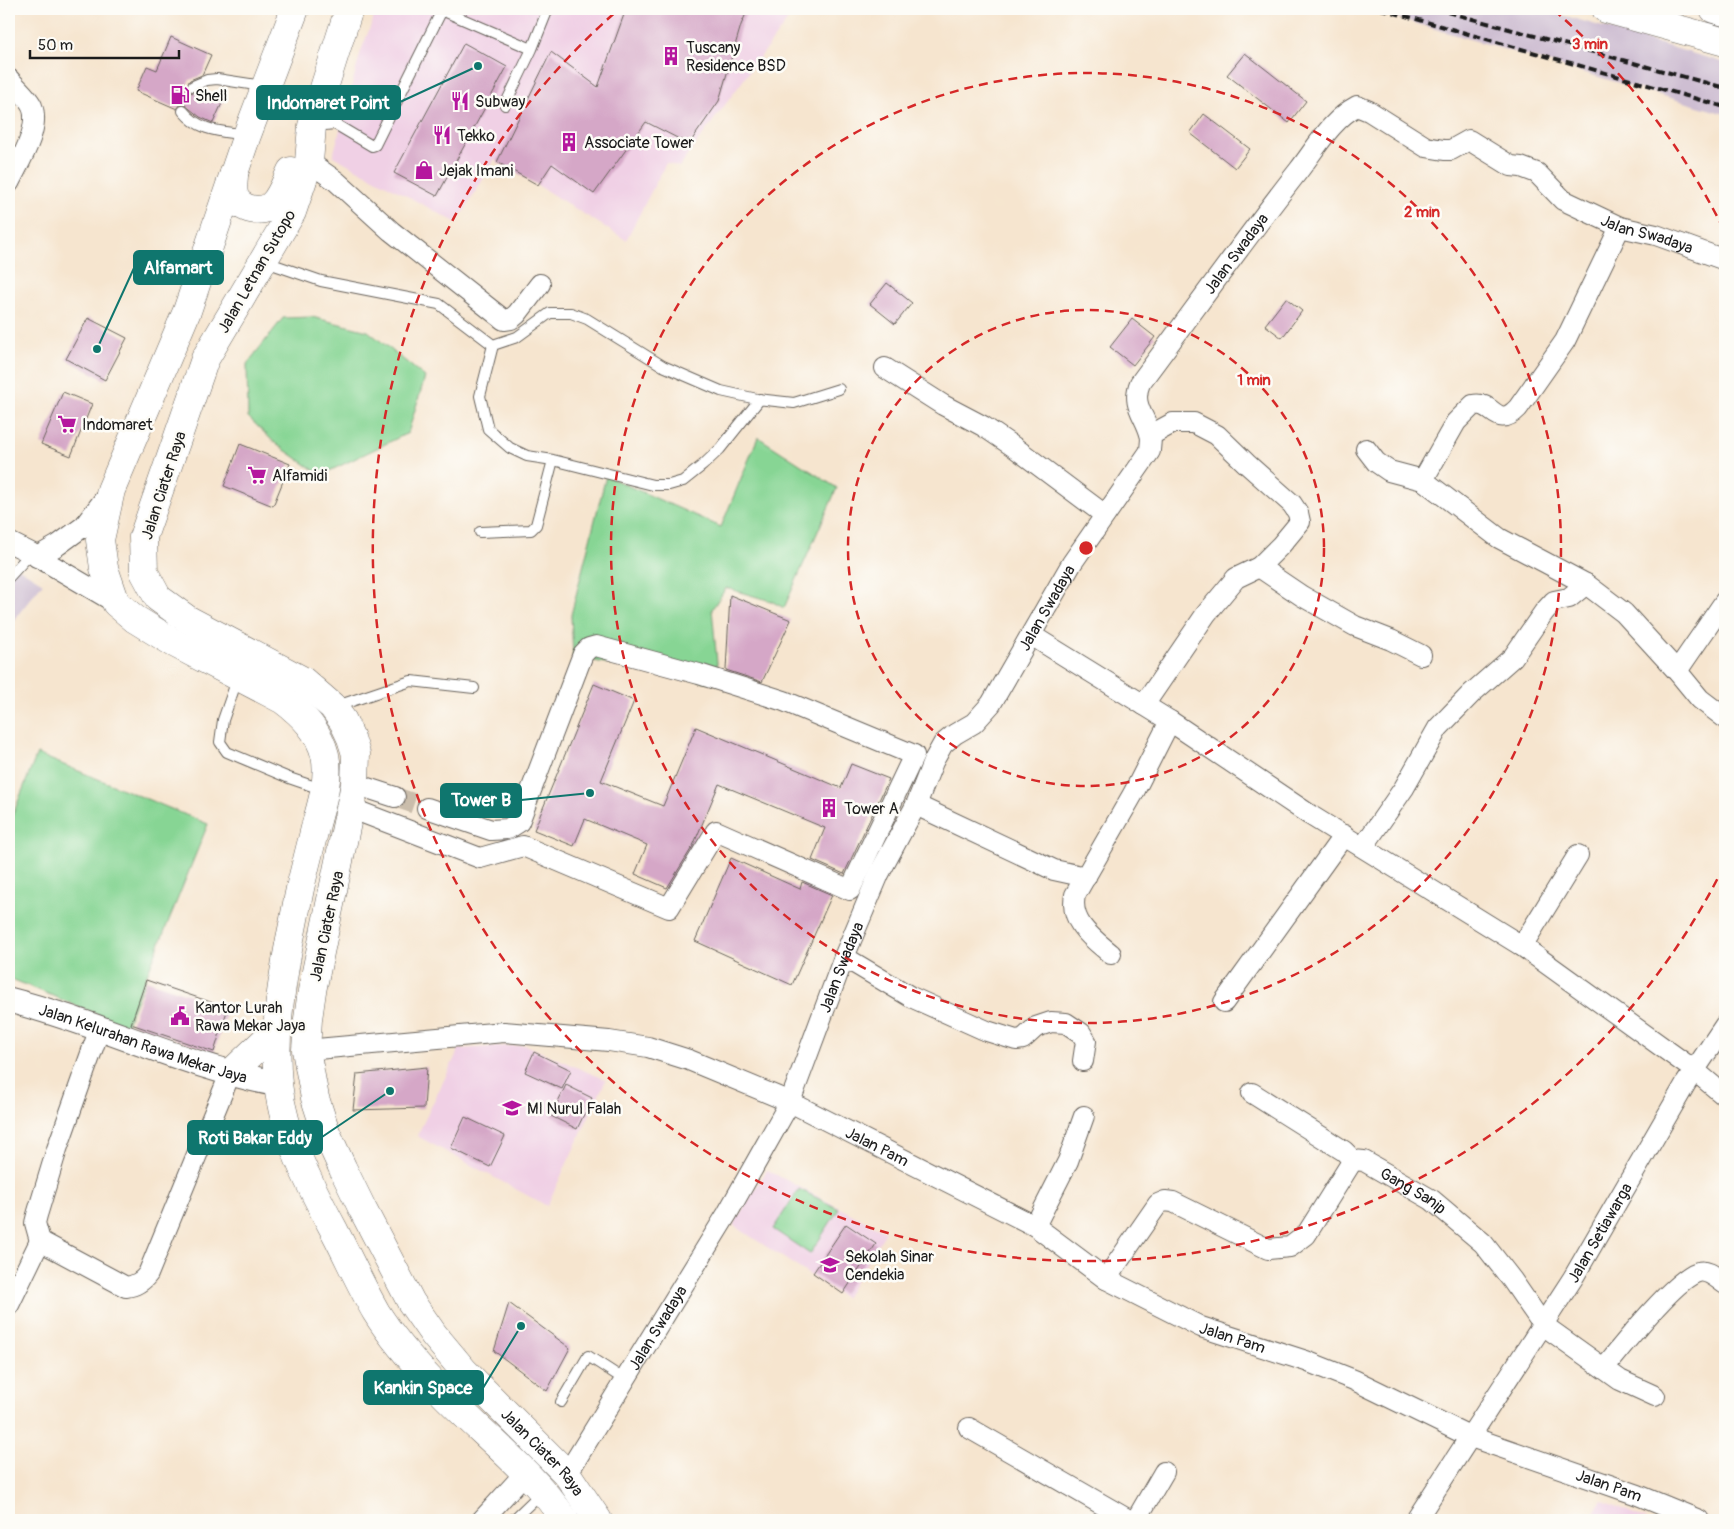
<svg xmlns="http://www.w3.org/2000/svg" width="1734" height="1529" viewBox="0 0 1734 1529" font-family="Pangolin,sans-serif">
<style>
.built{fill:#f0d0e5}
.industrial{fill:#cebed2}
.green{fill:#87d594;stroke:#527858}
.building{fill:#d5a7c7}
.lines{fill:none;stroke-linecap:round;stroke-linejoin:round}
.minor-tunnel{stroke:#cabdab;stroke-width:20;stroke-dasharray:20 10;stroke-linecap:butt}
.service-casing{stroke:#68625b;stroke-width:12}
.minor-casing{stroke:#68625b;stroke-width:22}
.tertiary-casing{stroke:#68625b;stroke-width:27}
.primary-casing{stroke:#68625b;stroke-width:29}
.motorway-casing{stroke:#68625b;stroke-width:29}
.service{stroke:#fff;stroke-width:10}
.minor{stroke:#fff;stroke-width:20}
.tertiary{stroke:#fff;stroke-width:25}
.primary{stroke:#fff;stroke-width:28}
.motorway{stroke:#fff;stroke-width:28}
.rail{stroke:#1c1c1c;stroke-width:4;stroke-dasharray:8 4;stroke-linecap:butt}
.ring{fill:none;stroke:#d62828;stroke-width:2.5;stroke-dasharray:9 6}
.labels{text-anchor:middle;stroke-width:5;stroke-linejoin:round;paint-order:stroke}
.poi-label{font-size:16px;fill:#1c1c1c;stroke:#fdfcf7;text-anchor:start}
.street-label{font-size:16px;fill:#1c1c1c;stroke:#fdfcf7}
.centre{fill:#d62828;stroke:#fdfcf7;stroke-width:2.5}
.ring-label{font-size:15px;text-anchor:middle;font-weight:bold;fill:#d62828;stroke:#fdfcf7;stroke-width:5;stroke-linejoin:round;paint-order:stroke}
.leader{fill:none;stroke:#0f766e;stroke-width:2}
.callout-dot{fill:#0f766e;stroke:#fdfcf7;stroke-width:2}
.callout{fill:#0f766e;stroke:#0f766e;stroke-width:2}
.callout-label{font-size:18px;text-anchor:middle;font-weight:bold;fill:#fff}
</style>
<rect width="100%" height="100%" fill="#fdfcf7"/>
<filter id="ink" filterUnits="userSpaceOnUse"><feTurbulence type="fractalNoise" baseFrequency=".02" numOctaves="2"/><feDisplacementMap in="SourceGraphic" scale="10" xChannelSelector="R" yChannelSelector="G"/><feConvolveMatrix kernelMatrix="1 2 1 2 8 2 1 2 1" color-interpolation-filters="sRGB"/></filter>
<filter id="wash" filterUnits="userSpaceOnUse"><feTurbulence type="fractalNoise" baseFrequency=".0096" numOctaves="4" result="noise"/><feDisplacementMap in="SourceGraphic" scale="20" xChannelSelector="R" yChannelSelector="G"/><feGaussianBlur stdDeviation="1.12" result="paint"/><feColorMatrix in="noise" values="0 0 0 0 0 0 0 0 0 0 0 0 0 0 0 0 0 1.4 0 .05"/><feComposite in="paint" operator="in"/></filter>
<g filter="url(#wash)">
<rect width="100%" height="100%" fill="#f6e5cf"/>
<!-- built -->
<path class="built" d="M377 9H796L679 167 666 163 626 240 495 159 457 223 333 156 361 51Z
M525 1045 606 1080 547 1206 417 1136 459 1049Z
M767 1170 886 1232 845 1298 733 1225Z
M1602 1500 1648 1520H1590Z"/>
<!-- industrial -->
<path class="industrial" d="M1367 9H1542L1725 63V114Z
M9 562 43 583 9 626Z"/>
<!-- green -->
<path class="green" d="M312 317 368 331 425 377 408 433 321 475 276 444 248 417 247 364 283 318Z
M758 437 837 488 784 608 771 601 726 588 712 609 719 684 573 657 571 615 606 476 721 527Z
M37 754 208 824 126 1026 9 978V824Z
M799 1189 839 1209 810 1254 773 1229Z"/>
<g id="blocks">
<!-- building -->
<path class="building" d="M626 9H748L741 25 719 101 689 144 646 122 594 194 552 164 538 185 497 162 551 52 598 87Z
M171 37 211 55 202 75 190 80 186 86 187 89 192 93 202 90 224 99 213 123 200 117 185 105 181 104 177 109 136 91 147 66 157 70Z
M464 43 507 67 437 196 394 173Z
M1245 53 1306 101 1289 123 1227 75Z
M1204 114 1250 149 1235 168 1190 133Z
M887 283 912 303 895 324 870 304Z
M1286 298 1302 311 1282 338 1265 325Z
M88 318 127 338 105 380 66 359Z
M1132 319 1155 337 1133 365 1110 347Z
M63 392 92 404 71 456 41 444Z
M240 444 290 464 273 506 224 486Z
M730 595 791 620 762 682 726 670Z
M594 684 634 701 601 781 663 806 696 727 841 788 851 764 889 779 844 874 812 860 825 828 719 784 693 846 667 888 635 874 647 845 585 819 574 846 534 830Z
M731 858 800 889 802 882 832 895 792 985 695 941Z
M146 980 228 1008 214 1052 131 1024Z
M534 1052 571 1070 562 1089 525 1072Z
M427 1067 424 1108 353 1110 357 1074Z
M566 1085 592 1098 577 1129 551 1116Z
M465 1117 505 1136 490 1167 451 1148Z
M846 1224 876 1244 843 1294 813 1273Z
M509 1303 570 1348 547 1391 494 1351Z"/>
</g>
</g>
<g filter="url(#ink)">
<use href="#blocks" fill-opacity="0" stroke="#68625b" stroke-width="1"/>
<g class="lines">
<!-- minor-tunnel -->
<path class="minor-tunnel" d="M395 797 427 808"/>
<!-- service casing -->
<g class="service-casing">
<path id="service" d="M439 9 532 49
M193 86 207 80 217 79 263 86
M505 105 532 49 548 9
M183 111C200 132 221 131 246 135
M314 126 335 124 372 146 375 145 442 10
M263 261 321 281 439 304 493 345 517 337 550 313H571L587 319 663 366 721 391 757 399 794 403 839 389
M493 345 480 396 488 429 510 448 527 456 553 460 653 485H669L683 481 703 465 720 449 760 399
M480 532 531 530 536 525 553 460
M9 577 31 553
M238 677 223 720 220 742 227 752 289 778 324 790
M334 707 411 681 474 688
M561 1402 588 1356 625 1380
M513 1520 541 1493"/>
</g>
<!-- minor casing -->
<g class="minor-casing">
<g id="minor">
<path d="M9 79C15 86 29 98 32 106 41 129 19 162 9 183"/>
<path d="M309 162 336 181 391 231 504 320 511 319 517 314 540 284"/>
<path d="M885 368 943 405 983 426 1014 447 1105 515"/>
<path d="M1366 449 1376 462 1389 471 1423 480 1499 538 1586 584 1624 613 1677 671 1700 699 1725 718"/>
<path d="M1423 480 1456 422 1473 405C1493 400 1496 431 1518 408L1565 341 1620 227"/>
<path d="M9 542 31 553 116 603"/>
<path d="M37 557 58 545 84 526 106 497"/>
<path d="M1259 567 1302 596 1355 626 1391 640 1421 655"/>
<path d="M1031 635 1170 721 1310 815 1522 946 1694 1070 1725 1096"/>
<path d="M1677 671 1725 601"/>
<path d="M1144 705 1206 614 1236 578 1259 567 1281 545 1300 522 1298 513 1292 504 1247 464 1217 435 1194 423H1173L1151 435"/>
<path d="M355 784 395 797"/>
<path d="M916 805 1054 870 1086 877"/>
<path d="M350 808 480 858 523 846 669 908 716 831 850 890 914 755 784 701 699 674 596 646 589 648 583 654 519 822 508 829 491 830 427 808"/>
<path d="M1363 847 1404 788 1438 728 1472 693 1513 657 1544 612 1554 601 1569 598 1586 584"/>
<path d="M1522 946 1578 855"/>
<path d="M1111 954C1092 938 1069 922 1075 895L1133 794 1170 721"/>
<path d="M844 957 911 997 987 1031 1016 1040 1023 1039 1036 1027 1051 1022 1066 1023 1081 1033 1086 1041 1083 1061"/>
<path d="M1224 1002 1344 835"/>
<path id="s1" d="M306 1050 504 1032 609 1041 648 1047 689 1060 790 1102 1035 1226 1106 1279 1201 1327 1306 1361 1354 1380 1471 1437 1638 1495 1699 1520"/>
<path id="s2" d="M1252 1093 1344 1151 1353 1160 1364 1161 1432 1200 1483 1243 1512 1280 1543 1325 1620 1380 1655 1396"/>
<path d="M1035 1226 1068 1161 1084 1116"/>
<path d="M40 1241 35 1223 37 1215 57 1149 100 1028"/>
<path d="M1106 1279 1158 1204 1165 1201 1173 1202 1268 1249 1290 1247 1306 1235 1353 1160"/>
<path d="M9 1305 40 1241 126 1287C135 1286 142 1282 148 1274L230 1074"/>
<path d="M1604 1368C1621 1347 1675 1279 1698 1272 1709 1269 1717 1279 1725 1284"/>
<path d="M969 1428 1129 1520"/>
<path id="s3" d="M567 1474 727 1214 790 1102 844 957 879 874 916 805 933 762 943 744 955 734 974 723 991 704 1072 563 1150 451C1150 446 1152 439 1150 434 1145 415 1131 405 1140 383 1193 312 1244 240 1299 170 1316 148 1332 119 1357 106L1369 111 1426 147 1444 150H1451L1469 140 1511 166 1521 167 1537 173 1563 200 1620 227 1656 235 1725 260"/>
<path d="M482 1520 526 1472"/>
<path d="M1136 1520 1164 1472"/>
<path id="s4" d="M1416 1520 1573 1278 1686 1083 1725 1025"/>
</g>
</g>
<!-- tertiary casing -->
<g class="tertiary-casing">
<g id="tertiary">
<path id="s5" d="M9 1000C100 1023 186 1067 278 1084"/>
</g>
</g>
<!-- primary casing -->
<g class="primary-casing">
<g id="primary">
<path d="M295 9 247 135 187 311 111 490 100 540 104 568 116 603 135 619 174 643 283 700C303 715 319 731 325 755 330 778 322 802 316 824 311 844 306 864 301 884 297 902 294 921 290 939 281 987 273 1035 278 1084 284 1137 310 1185 335 1232 349 1259 361 1286 376 1312 392 1338 414 1363 435 1385 478 1431 529 1468 565 1520"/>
<path id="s6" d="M349 9 312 126 309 162 292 212 205 359 143 537 144 572 158 598 187 619 302 680 333 707 343 721 351 738 356 754 355 784 312 991 308 1019 306 1050 315 1098 326 1132 343 1169 363 1210 411 1302 434 1335 464 1371 567 1474 598 1520"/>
<path d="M234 174C234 181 232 190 235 197 241 210 262 214 272 205 281 197 286 181 291 171"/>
<path d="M230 1074 278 1028"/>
</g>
</g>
<!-- motorway casing -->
<g class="motorway-casing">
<path id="motorway" d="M1606 9 1725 42
M1714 9 1725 12"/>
</g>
<!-- service -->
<use href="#service" class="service"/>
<!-- minor -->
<use href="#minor" class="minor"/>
<!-- tertiary -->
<use href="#tertiary" class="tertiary"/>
<!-- primary -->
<use href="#primary" class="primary"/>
<!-- motorway -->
<use href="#motorway" class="motorway"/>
<!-- rail -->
<path class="rail" d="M1381 9 1725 107
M1436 9 1725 88"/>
</g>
</g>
<!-- distance rings -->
<g class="ring">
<circle cx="1086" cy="548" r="238"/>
<circle cx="1086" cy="548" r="475"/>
<path d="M1724 866A713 713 0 1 1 618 10M1554 10A713 713 0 0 1 1724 230"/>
</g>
<!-- icons -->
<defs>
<g id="building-bare" transform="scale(1.5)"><path d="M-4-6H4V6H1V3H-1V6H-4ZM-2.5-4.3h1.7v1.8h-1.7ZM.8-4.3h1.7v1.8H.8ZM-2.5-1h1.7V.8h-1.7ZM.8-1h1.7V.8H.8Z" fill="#b5179e" stroke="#fdfcf7" stroke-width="2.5" paint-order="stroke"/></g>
<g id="fuel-bare" transform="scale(1.5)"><path d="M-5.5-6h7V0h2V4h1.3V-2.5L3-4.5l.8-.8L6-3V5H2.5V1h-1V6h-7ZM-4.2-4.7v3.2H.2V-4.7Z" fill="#b5179e" stroke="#fdfcf7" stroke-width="2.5" paint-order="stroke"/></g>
<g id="restaurant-bare" transform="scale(1.5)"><path d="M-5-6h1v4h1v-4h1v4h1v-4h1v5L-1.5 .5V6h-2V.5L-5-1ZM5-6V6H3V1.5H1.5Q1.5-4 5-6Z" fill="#b5179e" stroke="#fdfcf7" stroke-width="2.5" paint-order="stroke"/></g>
<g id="shop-bare" transform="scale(1.5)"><path d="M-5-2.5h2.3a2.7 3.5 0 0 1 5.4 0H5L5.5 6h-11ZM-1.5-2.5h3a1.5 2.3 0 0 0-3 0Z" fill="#b5179e" stroke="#fdfcf7" stroke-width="2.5" paint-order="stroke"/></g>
<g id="supermarket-bare" transform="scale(1.5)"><path d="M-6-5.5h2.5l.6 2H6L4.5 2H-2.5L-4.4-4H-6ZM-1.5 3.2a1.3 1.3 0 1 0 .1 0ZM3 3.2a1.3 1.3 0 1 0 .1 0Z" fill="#b5179e" stroke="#fdfcf7" stroke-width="2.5" paint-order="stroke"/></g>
<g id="civic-bare" transform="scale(1.5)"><path d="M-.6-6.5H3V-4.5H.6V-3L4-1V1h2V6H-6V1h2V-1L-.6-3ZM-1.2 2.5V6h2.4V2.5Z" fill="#b5179e" stroke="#fdfcf7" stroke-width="2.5" paint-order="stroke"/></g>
<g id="school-bare" transform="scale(1.5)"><path d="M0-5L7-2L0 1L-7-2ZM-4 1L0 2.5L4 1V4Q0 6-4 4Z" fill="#b5179e" stroke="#fdfcf7" stroke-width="2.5" paint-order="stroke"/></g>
</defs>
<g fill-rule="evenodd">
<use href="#building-bare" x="671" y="56"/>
<use href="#fuel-bare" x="180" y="95"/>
<use href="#restaurant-bare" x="460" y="101"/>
<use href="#restaurant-bare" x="442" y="135"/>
<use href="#building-bare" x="569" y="142"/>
<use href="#shop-bare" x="424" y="170"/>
<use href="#supermarket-bare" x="67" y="424"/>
<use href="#supermarket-bare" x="257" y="475"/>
<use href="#building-bare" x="829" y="808"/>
<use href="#civic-bare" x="180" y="1016"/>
<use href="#school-bare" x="512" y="1108"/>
<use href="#school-bare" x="830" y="1265"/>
</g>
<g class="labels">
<!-- poi labels -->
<g class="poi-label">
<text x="686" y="53">Tuscany<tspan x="686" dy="18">Residence BSD</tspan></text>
<text x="195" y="101">Shell</text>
<text x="475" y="107">Subway</text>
<text x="457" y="141">Tekko</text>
<text x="584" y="148">Associate Tower</text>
<text x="439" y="176">Jejak Imani</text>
<text x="82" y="430">Indomaret</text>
<text x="272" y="481">Alfamidi</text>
<text x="844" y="814">Tower A</text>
<text x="195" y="1013">Kantor Lurah<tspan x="195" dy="18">Rawa Mekar Jaya</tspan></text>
<text x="527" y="1114">MI Nurul Falah</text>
<text x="845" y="1262">Sekolah Sinar<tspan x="845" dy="18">Cendekia</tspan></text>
</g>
<!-- street labels -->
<g class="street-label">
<text dy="6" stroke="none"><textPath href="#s3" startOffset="1941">Jalan Swadaya</textPath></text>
<text dy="6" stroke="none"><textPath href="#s3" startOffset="1418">Jalan Swadaya</textPath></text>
<text transform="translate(256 271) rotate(-60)" y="6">Jalan Letnan Sutopo</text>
<text transform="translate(163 485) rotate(-72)" y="6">Jalan Ciater Raya</text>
<text dy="6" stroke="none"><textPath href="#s3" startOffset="998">Jalan Swadaya</textPath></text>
<text transform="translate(326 926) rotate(-78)" y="6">Jalan Ciater Raya</text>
<text dy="6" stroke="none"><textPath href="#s3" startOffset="578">Jalan Swadaya</textPath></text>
<text dy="6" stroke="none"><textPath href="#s5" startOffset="141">Jalan Kelurahan Rawa Mekar Jaya</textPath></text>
<text dy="6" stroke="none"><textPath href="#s1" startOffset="594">Jalan Pam</textPath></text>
<text dy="6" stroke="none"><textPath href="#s2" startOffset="190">Gang Sanip</textPath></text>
<text dy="6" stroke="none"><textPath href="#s4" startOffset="341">Jalan Setiawarga</textPath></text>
<text dy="6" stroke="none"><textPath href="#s3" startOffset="172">Jalan Swadaya</textPath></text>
<text dy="6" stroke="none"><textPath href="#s1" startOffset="999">Jalan Pam</textPath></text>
<text dy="6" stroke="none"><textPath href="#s6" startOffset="1671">Jalan Ciater Raya</textPath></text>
<text dy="6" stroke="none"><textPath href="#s1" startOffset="1404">Jalan Pam</textPath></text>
</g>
</g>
<circle cx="1086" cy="548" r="8" class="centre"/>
<g class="ring-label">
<text x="1590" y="49">3 min</text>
<text x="1422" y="217">2 min</text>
<text x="1254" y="385">1 min</text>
</g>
<!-- callouts -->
<path class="leader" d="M478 66L400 102M97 349L134 268M590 793L521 800M390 1091L322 1137M521 1326L483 1388"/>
<g class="callout-dot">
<circle cx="478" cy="66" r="5"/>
<circle cx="97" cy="349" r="5"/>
<circle cx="590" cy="793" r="5"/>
<circle cx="390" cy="1091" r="5"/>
<circle cx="521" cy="1326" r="5"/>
</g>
<g class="callout">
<rect x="257" y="86" width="143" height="33" rx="5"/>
<rect x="134" y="251" width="89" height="33" rx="5"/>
<rect x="441" y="784" width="80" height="33" rx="5"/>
<rect x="188" y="1121" width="134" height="33" rx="5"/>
<rect x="364" y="1371" width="119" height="33" rx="5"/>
</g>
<g class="callout-label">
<text x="328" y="109">Indomaret Point</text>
<text x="178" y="274">Alfamart</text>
<text x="481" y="806">Tower B</text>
<text x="255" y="1144">Roti Bakar Eddy</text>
<text x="423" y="1394">Kankin Space</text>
</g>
<!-- margin -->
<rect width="1734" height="1529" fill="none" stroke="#fdfcf7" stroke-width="30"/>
<!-- scale -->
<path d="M30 50v8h149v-8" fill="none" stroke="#1c1c1c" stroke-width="2.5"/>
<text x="38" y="50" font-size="15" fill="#1c1c1c" stroke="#fdfcf7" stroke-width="4" paint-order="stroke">50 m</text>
</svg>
